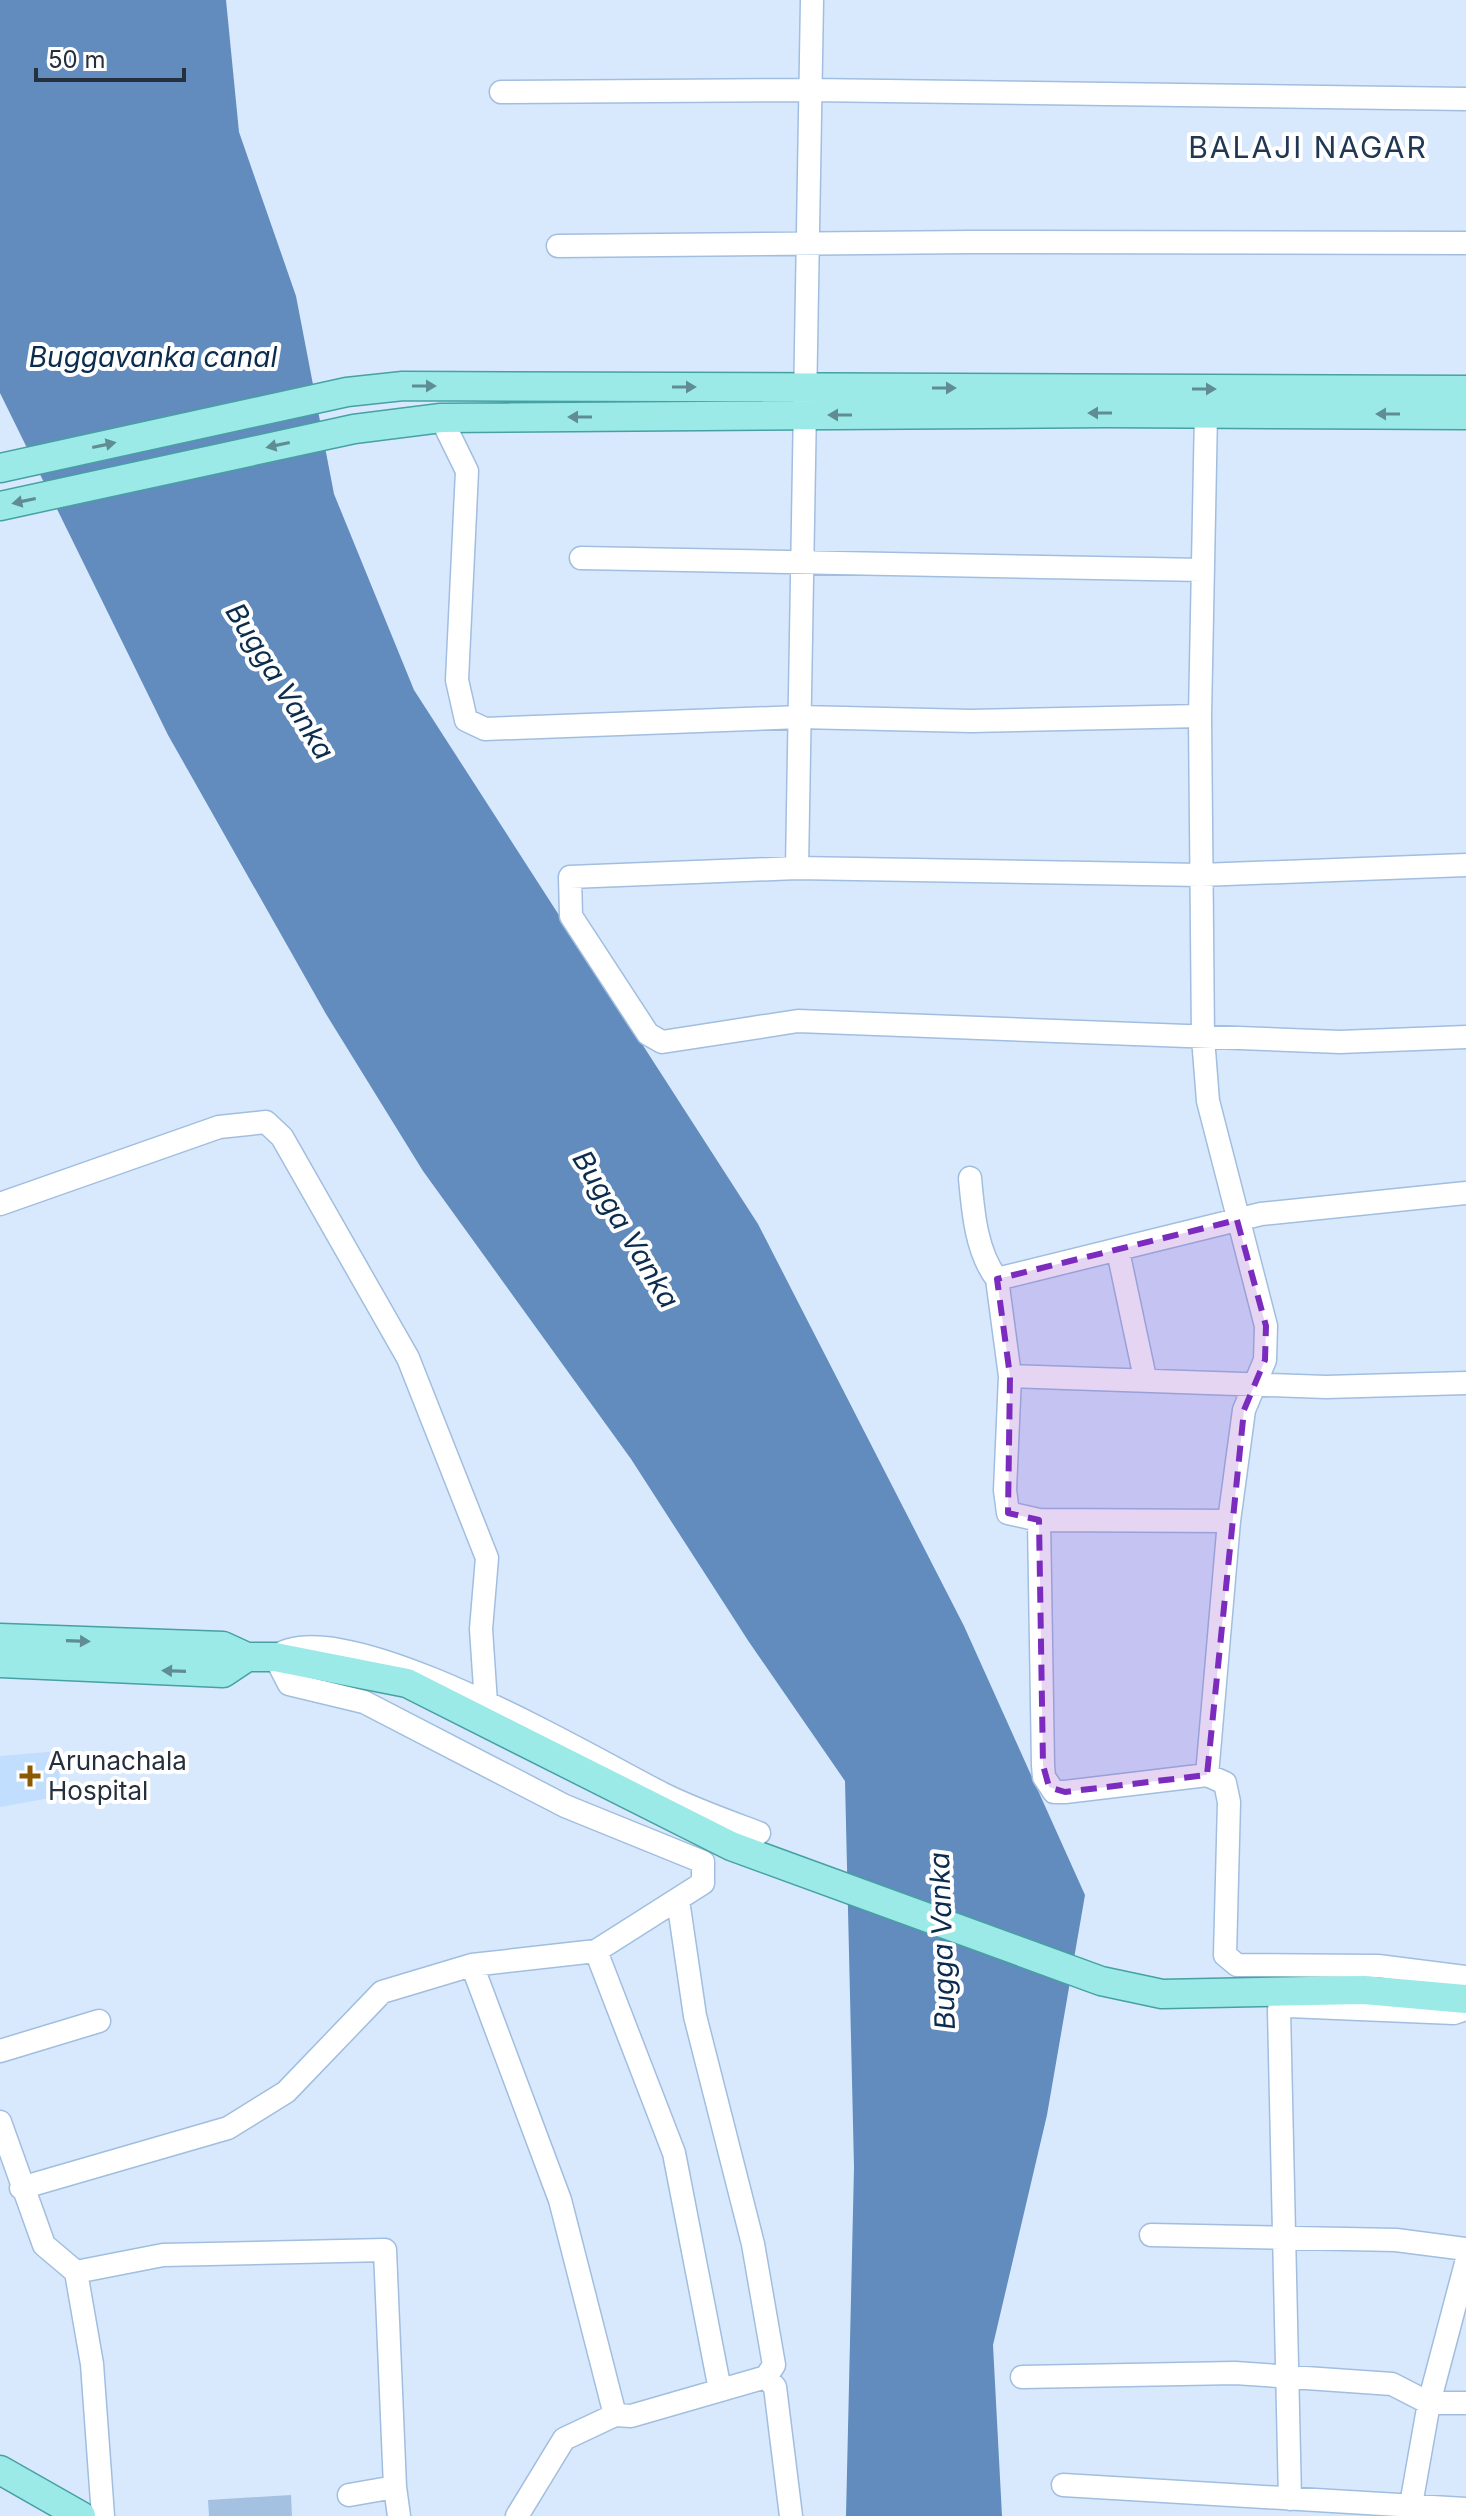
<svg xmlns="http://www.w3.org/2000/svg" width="1466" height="2516" viewBox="0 0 1466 2516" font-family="Inter,sans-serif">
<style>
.built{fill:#c2defe}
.water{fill:#618cbd}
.building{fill:#a4c1e2}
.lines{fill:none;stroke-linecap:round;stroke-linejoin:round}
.minor-casing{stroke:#a1bedf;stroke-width:25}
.major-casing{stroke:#47a0a2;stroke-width:31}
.minor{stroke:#fff;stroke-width:22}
.major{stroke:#9beae8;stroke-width:28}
.oneway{fill:#608d93}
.marked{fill:#7b2cbf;fill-opacity:0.2;stroke:#7b2cbf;stroke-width:6;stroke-dasharray:16 10;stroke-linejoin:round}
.poi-dot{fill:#8b5a02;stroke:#fff;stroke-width:3}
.labels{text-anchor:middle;stroke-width:8;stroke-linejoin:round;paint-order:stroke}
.poi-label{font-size:26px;fill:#25303e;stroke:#fff;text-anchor:start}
.water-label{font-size:28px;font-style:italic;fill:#0c2c4e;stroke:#fff}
.quarter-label{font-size:30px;letter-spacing:2px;fill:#203853;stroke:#fff}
</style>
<rect width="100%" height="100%" fill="#d8e9fe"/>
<!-- built -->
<path class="built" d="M58 1751 61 1796 0 1807V1756Z"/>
<!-- water -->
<path class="water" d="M0 0H226L239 132 296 296 334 494 414 690 758 1224 964 1626 1085 1895 1047 2115 993 2345 1002 2516H846L854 2167 845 1781 749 1642 631 1459 423 1171 326 1014 168 735 0 393Z"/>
<!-- building -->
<path class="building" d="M291 2495 292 2516H209L208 2500Z"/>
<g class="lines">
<!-- minor casing -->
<g class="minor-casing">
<path id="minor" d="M501 92 811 90 1466 99
M558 246 971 242 1466 243
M1206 413 1200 716 1203 1038 1208 1101 1266 1326 1265 1360 1244 1410 1229 1521 1207 1775
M441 418 467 471 457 680 466 720 485 729 800 717 971 721 1200 716
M581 558 1203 570
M1466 865 1201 875 797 868 570 877 571 916 648 1034 662 1042 798 1021 1340 1042 1466 1037
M797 868 812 0
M970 1178C973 1211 976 1252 997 1279L1010 1376 1005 1490 1008 1513 1039 1520 1229 1521
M0 1204 219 1127 266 1122 282 1137 408 1358 487 1558 481 1629 486 1703
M1118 1251 1145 1378
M997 1279 1261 1214 1466 1193
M1010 1376 1326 1387 1466 1383
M1039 1520 1043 1765 1044 1777 1054 1792H1065L1207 1775 1225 1783 1229 1802 1225 1955 1237 1965 1378 1966 1466 1977
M678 1900 695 2016 753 2244 774 2365 766 2377
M596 1951 674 2153 720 2390
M472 1965 560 2200 615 2415
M0 2051 99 2021
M0 2122 44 2245 76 2272 92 2364 103 2516
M21 2188 228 2128 286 2092 382 1992 472 1965 596 1951 703 1883V1862L565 1806 364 1702 289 1684 275 1657C340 1608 594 1759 663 1794 693 1809 727 1821 759 1833
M1151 2235 1396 2240 1466 2249
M76 2272 163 2255 385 2250 395 2487
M1022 2377 1235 2373 1392 2384 1429 2403H1466
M1063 2485 1466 2509
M349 2495 395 2487 399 2516
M1290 2499 1279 2010 1289 2006 1454 2013 1466 2009
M517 2516 564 2439 615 2415 631 2416 766 2377 775 2387 791 2516
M1409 2516 1429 2403 1466 2263"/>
</g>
<!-- major casing -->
<g class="major-casing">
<path id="major" d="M0 468 347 392 403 386 1466 390
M0 506 354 429 441 418 1106 413 1466 415
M0 1638 223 1646 247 1657H275L407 1683 731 1846 1101 1981 1162 1994 1364 1990 1466 1999
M0 1663 223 1673 247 1657
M0 2470 81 2516"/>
</g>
<!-- minor -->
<use href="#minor" class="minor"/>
<!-- major -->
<use href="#major" class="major"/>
</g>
<!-- one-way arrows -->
<defs><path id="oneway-solid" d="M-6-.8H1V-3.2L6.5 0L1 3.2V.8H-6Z" transform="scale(2)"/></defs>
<g class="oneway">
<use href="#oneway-solid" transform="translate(424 386)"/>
<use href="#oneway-solid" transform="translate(684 387)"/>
<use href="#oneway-solid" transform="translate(944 388)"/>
<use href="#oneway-solid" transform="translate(1204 389)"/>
<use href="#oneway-solid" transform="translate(1100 413) rotate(180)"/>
<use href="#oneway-solid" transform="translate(1388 414) rotate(-180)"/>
<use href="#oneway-solid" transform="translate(840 415) rotate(180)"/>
<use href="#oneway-solid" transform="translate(580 417) rotate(180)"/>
<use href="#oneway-solid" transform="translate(104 445) rotate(-12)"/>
<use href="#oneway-solid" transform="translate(278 445) rotate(168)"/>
<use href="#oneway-solid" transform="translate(24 501) rotate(168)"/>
<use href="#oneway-solid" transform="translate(78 1641) rotate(2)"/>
<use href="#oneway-solid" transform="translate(174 1671) rotate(-178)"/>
</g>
<!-- marked area -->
<path class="marked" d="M1237 1220 1266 1326 1265 1360 1244 1410 1207 1775 1065 1792 1049 1787 1043 1765 1039 1520 1008 1513 1010 1376 997 1279Z"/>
<!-- markers -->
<path class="poi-dot" d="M26 1764h8v8h8v8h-8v8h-8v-8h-8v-8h8z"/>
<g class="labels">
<!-- poi labels -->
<g class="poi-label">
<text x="48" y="1770">Arunachala<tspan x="48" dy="30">Hospital</tspan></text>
</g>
<!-- water labels -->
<g class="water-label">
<text x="153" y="367">Buggavanka canal</text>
<text transform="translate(280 681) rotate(58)" y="10">Bugga Vanka</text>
<text transform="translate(626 1229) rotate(59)" y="10">Bugga Vanka</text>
<text transform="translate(942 1941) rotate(-92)" y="10">Bugga Vanka</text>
</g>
<!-- quarter labels -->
<g class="quarter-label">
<text x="1308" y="158">BALAJI NAGAR</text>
</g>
</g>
<!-- scale -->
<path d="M36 68v12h148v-12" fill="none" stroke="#25303e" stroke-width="4"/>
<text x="48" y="68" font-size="24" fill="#25303e" stroke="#ffffff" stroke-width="6" paint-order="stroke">50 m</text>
</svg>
